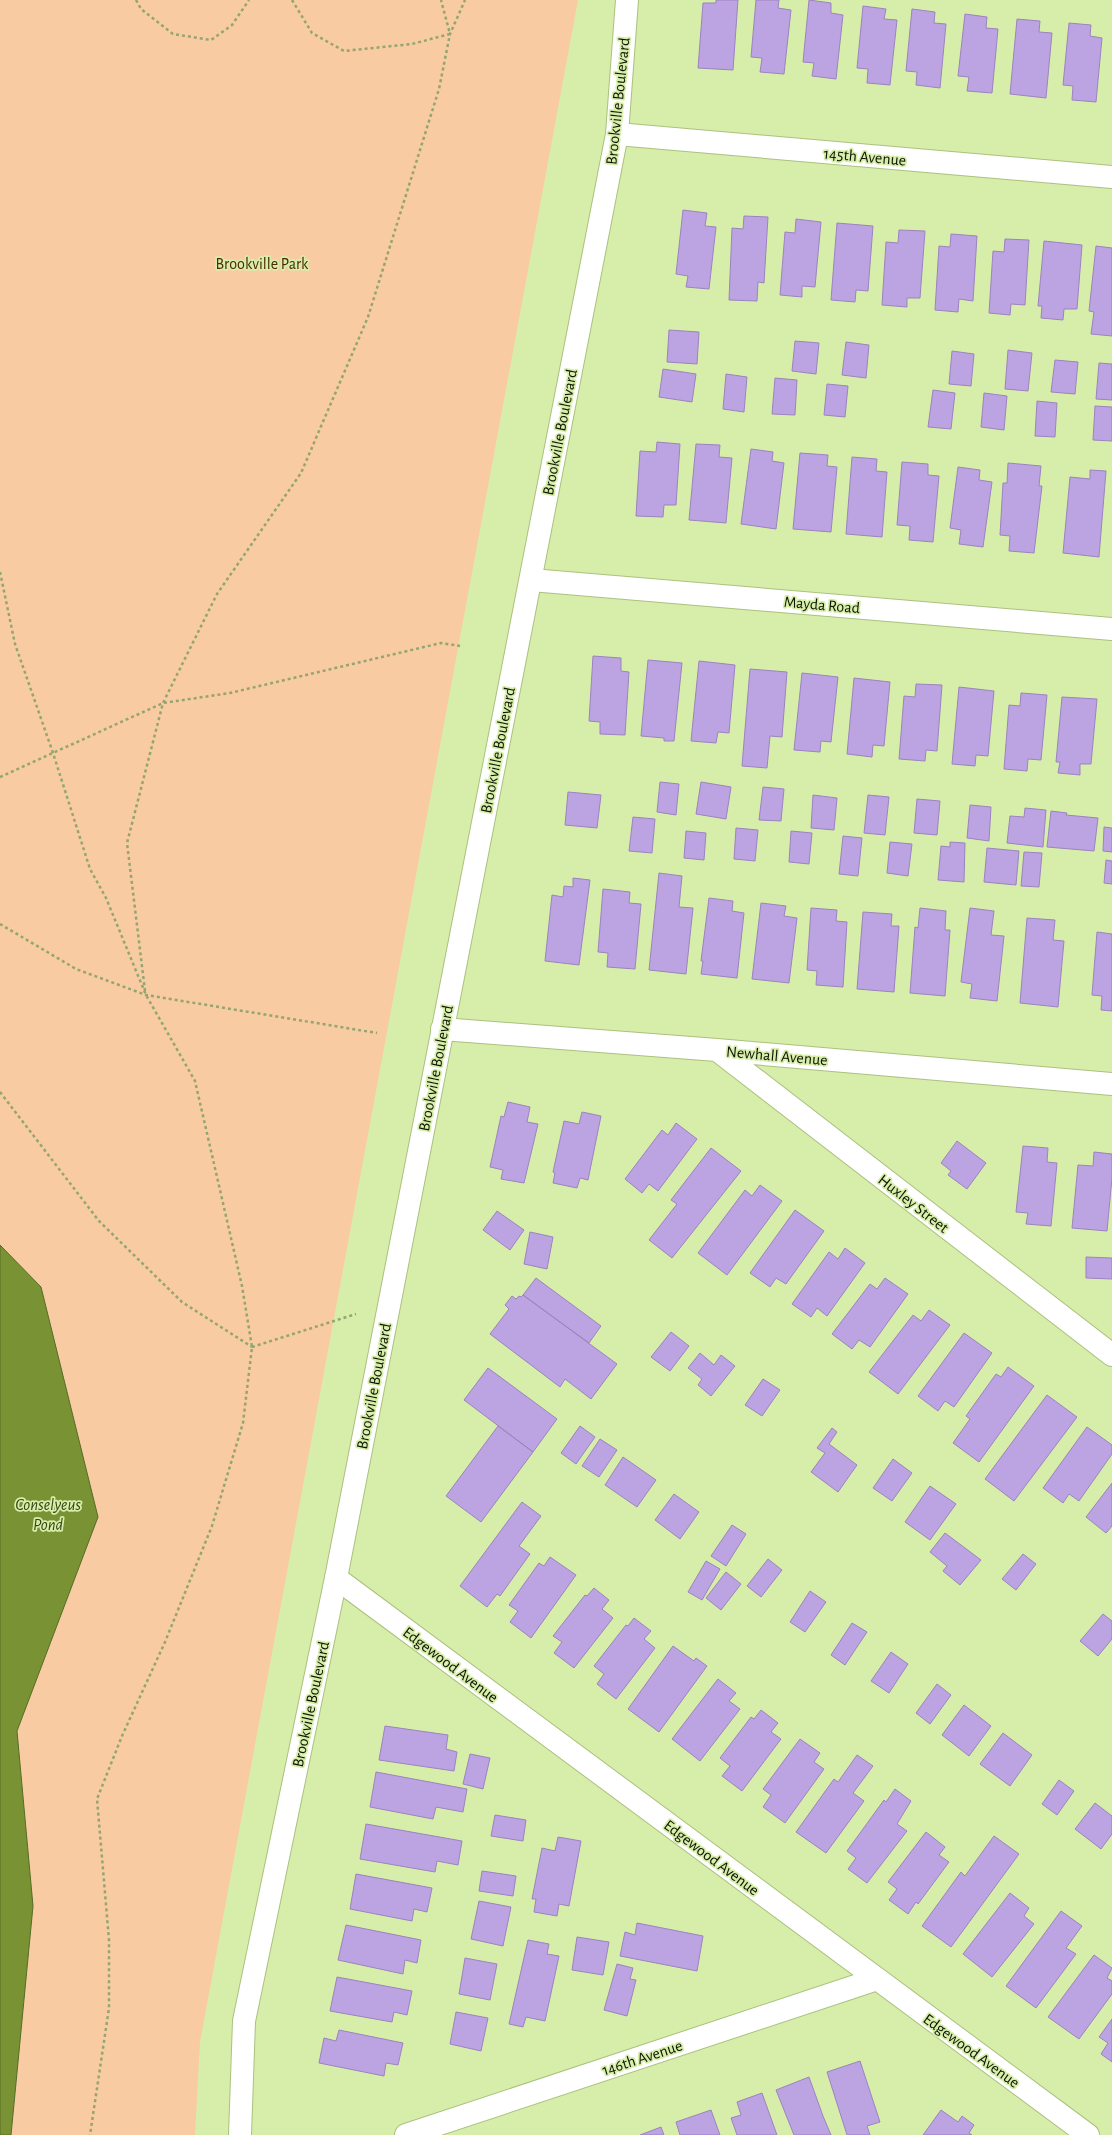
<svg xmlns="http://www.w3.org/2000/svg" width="1112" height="2135" viewBox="0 0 1112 2135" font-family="'Alegreya Sans',sans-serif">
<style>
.green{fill:#f8cba2}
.water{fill:#789234;stroke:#586c24}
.building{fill:#bca3e1;stroke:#9c83bf}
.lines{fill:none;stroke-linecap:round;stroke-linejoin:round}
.minor-casing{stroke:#abc17f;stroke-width:24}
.tertiary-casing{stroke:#abc17f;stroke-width:24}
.path{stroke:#94a571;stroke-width:2.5;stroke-dasharray:3 3;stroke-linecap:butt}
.minor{stroke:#fff;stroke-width:22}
.tertiary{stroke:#fff;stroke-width:22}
.labels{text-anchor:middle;stroke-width:3.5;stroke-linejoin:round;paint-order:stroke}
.street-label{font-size:16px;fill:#0d1400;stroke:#d7eeaa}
.park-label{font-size:16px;fill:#4c2800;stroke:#d7eeaa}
.water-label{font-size:17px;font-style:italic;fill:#374513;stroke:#d7eeaa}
</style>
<rect width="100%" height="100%" fill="#d7eeaa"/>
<!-- green -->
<path class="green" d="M0 0H578L200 2042 195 2135H0Z"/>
<!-- water -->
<path class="water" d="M0 1245 41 1287 98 1517 17 1731 33 1906 11 2135H0Z"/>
<!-- building -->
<path class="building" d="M716 0H738L733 70 698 68 703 3H716Z
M756 0H779L778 8 791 10 784 74 760 72 762 58 751 57Z
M809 0 831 3V13L843 15 836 79 812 76 814 63 803 62Z
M863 6 886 9 884 19 897 20 890 85 867 83 868 69 857 68Z
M912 9 935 12 934 23 946 24 940 88 916 85 917 72 906 71Z
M965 14 987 17 986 28 998 29 992 93 967 91 969 77 958 76Z
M1017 19 1040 21 1039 32 1052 33 1046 98 1010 94Z
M1069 23 1091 25 1090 36 1102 38 1096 102 1072 100 1073 86 1063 85Z
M683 210 707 213 705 226 716 227 709 289 686 287 688 276 676 274Z
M744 216 768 217 764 283 758 282 757 301 729 300 732 228 743 229Z
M796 219 821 222 815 287 802 286V297L780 295 785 232 795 233Z
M837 223 873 226 868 291 856 290 855 302 831 300Z
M899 230 925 231 920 298H907V307L882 305 886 242 898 243Z
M951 234 977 236 973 301 959 299 958 312 935 310 939 246 950 247Z
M1005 239 1029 240 1025 305 1011 304 1010 315 989 313 993 251 1004 252Z
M1044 241 1082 245 1077 309H1064L1063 320 1041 318 1042 306H1038Z
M1096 246 1112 248V336L1091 334 1094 312 1089 311Z
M669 330 699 332 697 364 667 362Z
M795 341 819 343 816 374 792 371Z
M846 342 869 345 866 378 842 375Z
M1008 350 1032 353 1028 391 1005 389Z
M952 351 974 354 971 386 949 384Z
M1055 360 1078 362 1075 394 1051 392Z
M1099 363 1112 364V400L1096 399Z
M663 369 696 374 692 402 659 397Z
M726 374 747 377 744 412 723 409Z
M775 378 797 380 795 415 772 414Z
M827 384 848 386 845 417 824 415Z
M933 390 955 393 951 429 928 427Z
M984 393 1007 396 1004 430 981 427Z
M1037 401 1057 403 1055 437 1035 436Z
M1095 406 1112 407V441L1093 440Z
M657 442 680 444 676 505H664L663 517 636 516 640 451 656 452Z
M696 444 720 445 719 457 732 458 726 523 689 520Z
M751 449 773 452 772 461 784 463 776 529 741 524Z
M800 453 828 455 827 466 837 467 831 532 793 529Z
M852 457 877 459 876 471 887 472 882 537 846 534Z
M902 462 928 464V475L939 476 933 542 909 540 910 526 897 525Z
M1008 463 1041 466 1039 486H1042L1034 553 1009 551 1010 536 1000 535 1003 483H1007Z
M958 467 980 470 979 480 992 482 983 547 959 544 961 530 950 528Z
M1090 470 1106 471 1099 557 1063 553 1070 477 1090 479Z
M593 656 621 658V671L629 672 625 735 600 734V722L589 721Z
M648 660 682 663 674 741H664V738L641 736Z
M699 661 735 665 729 733 718 732 716 743 691 741Z
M750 669 787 672 782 737 770 736 767 768 742 766Z
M802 673 838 677 831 742 821 741 820 752 794 750Z
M854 678 890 682 884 746 873 745 872 757 847 754Z
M916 684 942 685 937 751 926 750 925 761 899 759 904 696 915 697Z
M959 687 994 691 988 756 976 755 975 766 952 764Z
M1021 693 1047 695 1041 760 1028 759 1027 771 1004 769 1009 705 1020 706Z
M1062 697 1097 699 1091 764H1080V775L1058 773 1060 762H1056Z
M660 782 679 784 676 815 657 812Z
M701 782 731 787 726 819 696 814Z
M763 787 784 789 781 821 759 820Z
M568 792 601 795 597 828 565 825Z
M813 795 837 798 834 830 811 828Z
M868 795 889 797 885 835 864 833Z
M917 799 940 801 937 835 914 833Z
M970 805 991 807 989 841 967 838Z
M1025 808 1046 810 1043 847 1007 843 1010 816 1024 817Z
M1051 811 1067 813 1066 815 1098 818 1094 851 1047 847Z
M633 817 655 819 652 853 629 851Z
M1104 827 1112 828V852L1103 851Z
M736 828 758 830 755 861 734 859Z
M686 831 706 833 704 860 684 858Z
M791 831 812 833 809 864 789 862Z
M843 836 862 838 858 876 839 874Z
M890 842 912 844 908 876 887 873Z
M950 842 965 843 964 882 938 880 941 846 950 847Z
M987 848 1019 851 1016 885 984 882Z
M1024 852 1042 853 1039 887 1021 886Z
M1106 860 1112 861V884L1104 883Z
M659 873 682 876 679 907 693 908 686 974 649 970Z
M573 878 590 880 579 965 545 961 552 895 563 897 564 886 573 887Z
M603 889 630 892 629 903 641 904 635 969 607 967 608 953 598 952Z
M709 898 733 901 732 911 744 913 737 978 701 974 703 961H701Z
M761 903 786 906 784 916 797 918 789 983 752 979Z
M811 908 837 910 836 921 847 922 843 987 816 985 817 971 807 970Z
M920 908 946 911 945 930H950L945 996 910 993 915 927 918 928Z
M970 908 994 911 991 935 1004 936 997 1001 970 998 972 984 961 982Z
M863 912 892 914 891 926H899L894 992 857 989Z
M1027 918 1055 920 1053 940 1064 941 1058 1007 1020 1003Z
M1097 932 1112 934V1011L1101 1010 1102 996 1092 995Z
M508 1102 530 1107 527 1122 538 1124 524 1183 501 1179 503 1170 490 1167 501 1116 504 1117Z
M582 1112 601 1116 588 1180 580 1178 577 1188 553 1183 555 1173 553 1172 564 1121 579 1124Z
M676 1123 697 1139 658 1191 649 1184 642 1193 625 1179 662 1130 668 1135Z
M957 1141 986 1163 967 1189 948 1175 951 1171 941 1163Z
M1023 1146 1048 1148 1047 1162 1057 1163 1051 1226 1026 1224 1028 1213 1016 1212Z
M711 1148 741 1171 672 1258 649 1240 677 1204 671 1200Z
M1094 1152 1112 1154V1178L1107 1231 1072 1228 1078 1165 1093 1166Z
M760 1185 782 1201 727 1275 698 1253 745 1190 752 1196Z
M795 1210 824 1231 786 1284 776 1278 770 1287 750 1273Z
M497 1211 524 1230 510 1250 483 1230Z
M530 1232 553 1237 547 1269 524 1264Z
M845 1248 865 1263 827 1316 817 1308 811 1317 792 1304 829 1252 838 1259Z
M1086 1257 1112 1258V1279L1086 1278Z
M536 1278 601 1326 589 1343 523 1295Z
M885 1278 908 1294 870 1347 859 1340 852 1349 832 1334 870 1284 877 1289Z
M523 1295 617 1364 591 1399 565 1379 560 1387 490 1334 509 1309 505 1305 512 1296 516 1299 519 1296 521 1297Z
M929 1310 950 1325 898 1394 869 1372 913 1315 921 1321Z
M671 1332 689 1346 670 1371 651 1357Z
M964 1333 992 1353 954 1407 945 1401 938 1411 918 1396Z
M700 1353 714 1365 721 1355 735 1366 711 1396 698 1385 702 1379 688 1368Z
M1008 1367 1034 1386 979 1462 953 1443 970 1419 966 1416 996 1374 1001 1377Z
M488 1368 557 1419 533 1452 464 1400Z
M763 1379 780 1390 762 1416 745 1405Z
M1047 1395 1077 1417 1014 1501 985 1479Z
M498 1426 533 1452 481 1522 446 1496Z
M580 1426 595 1437 576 1464 561 1453Z
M1087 1427 1112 1445V1454L1079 1501 1069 1494 1063 1503 1043 1488Z
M832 1428 837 1432 829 1444 857 1465 838 1492 811 1472 825 1453 817 1448Z
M600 1439 617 1450 599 1477 582 1466Z
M623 1457 656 1480 637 1507 605 1485Z
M893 1459 912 1473 892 1501 873 1488Z
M1112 1483V1526L1106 1533 1086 1517Z
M930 1486 956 1504 930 1540 905 1522Z
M674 1494 699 1512 680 1539 655 1520Z
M522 1502 541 1516 519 1546 530 1554 500 1596 497 1594 487 1607 460 1586Z
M732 1525 746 1534 726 1566 711 1556Z
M945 1533 981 1560 960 1585 943 1571 947 1566 930 1552Z
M1023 1554 1036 1564 1016 1590 1002 1579Z
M550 1557 576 1575 531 1638 510 1622 518 1611 509 1605 539 1563 544 1566Z
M768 1559 782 1570 761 1597 747 1586Z
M706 1561 720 1569 702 1600 688 1592Z
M726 1572 741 1584 721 1610 706 1598Z
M594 1588 609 1600 602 1609 613 1618 574 1668 554 1653 562 1642 553 1636 585 1595 587 1596Z
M810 1591 826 1602 805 1632 790 1622Z
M1103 1614 1112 1621V1639L1098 1656 1080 1641Z
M634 1618 651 1631 644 1639 655 1648 616 1699 597 1684 604 1674 594 1666 626 1625 628 1626Z
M852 1623 867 1632 845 1665 831 1655Z
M673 1646 694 1661 696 1658 707 1666 659 1732 628 1709Z
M891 1652 908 1664 889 1693 871 1681Z
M718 1679 736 1693 729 1701 740 1709 700 1761 672 1739Z
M937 1684 951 1695 930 1724 916 1713Z
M964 1705 991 1726 969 1756 942 1735Z
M761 1710 778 1723 771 1732 781 1739 742 1791 722 1776 730 1766 720 1758 751 1717 754 1719Z
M385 1726 448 1735 446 1749 457 1752 454 1771 379 1760Z
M1003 1733 1032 1755 1010 1786 980 1764Z
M800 1739 820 1753 814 1762 824 1769 785 1823 763 1807 771 1795 763 1789Z
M470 1754 490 1758 483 1789 463 1784Z
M857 1755 873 1766 853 1793 864 1801 826 1853 796 1832 834 1779 838 1782Z
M376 1772 467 1789 463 1812 436 1807 433 1819 370 1807Z
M1059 1780 1074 1791 1057 1815 1042 1804Z
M895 1789 911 1801 897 1824 907 1831 867 1883 848 1869 856 1858 847 1851 884 1800 886 1802Z
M1095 1803 1112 1816V1834L1101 1849 1075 1829Z
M495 1815 526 1820 523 1841 491 1836Z
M366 1824 462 1841 458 1865 437 1861 435 1872 360 1859Z
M926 1832 945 1847 939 1855 949 1862 918 1904 916 1902 908 1914 889 1900 897 1889 888 1882Z
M994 1836 1019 1854 951 1947 922 1926 961 1872 965 1876Z
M558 1837 581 1841 569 1906 559 1904 557 1916 534 1912 536 1899H532L542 1848 555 1851Z
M482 1871 516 1876 513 1896 479 1891Z
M356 1874 432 1888 427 1912 414 1909 412 1921 350 1909Z
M1010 1893 1029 1908 1024 1916 1034 1924 992 1977 963 1954Z
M479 1901 511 1907 503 1946 471 1939Z
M1061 1911 1082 1926 1066 1948 1076 1954 1036 2008 1006 1986Z
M637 1923 703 1936 697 1971 620 1956 625 1932 635 1935Z
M346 1925 421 1940 417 1963 405 1960 403 1974 338 1960Z
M577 1937 609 1942 603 1975 572 1970Z
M528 1940 549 1944 547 1954 559 1956 545 2021 526 2017 523 2027 509 2024Z
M1094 1955 1112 1968 1107 1978 1112 1981V1994L1079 2039 1048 2017Z
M465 1958 497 1964 490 2000 459 1994Z
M617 1964 633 1968 630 1979 636 1980 627 2016 604 2010Z
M337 1977 412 1991 407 2015 394 2012 392 2022 330 2011Z
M456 2012 488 2018 481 2051 450 2044Z
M1112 2019V2062L1101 2054 1108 2043 1099 2037Z
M339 2030 403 2043 398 2065 386 2063 384 2076 319 2063 324 2038 336 2041Z
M860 2061 880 2122 867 2126 870 2135H847L827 2072Z
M809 2077 823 2116 831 2135H794L776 2090Z
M762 2093 777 2135H737L731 2118 741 2115 737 2102Z
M711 2110 720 2135H680L676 2122Z
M941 2110 958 2122 962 2116 974 2125 969 2133 972 2135H923Z
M661 2127 664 2135H640Z"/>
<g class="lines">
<!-- minor casing -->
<g class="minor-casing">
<path id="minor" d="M617 134 1112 177
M531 580 1112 629
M442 1029 717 1050 1112 1084
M717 1050 1112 1355
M336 1578 1088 2135
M406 2135 877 1979"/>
</g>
<!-- tertiary casing -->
<g class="tertiary-casing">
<path id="tertiary" d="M240 2135 244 2021 336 1578 617 134 627 0"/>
</g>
<!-- path -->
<path class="path" d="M136 0 141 9 173 34 211 40 232 25 249 0
M292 0 312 33 344 51 412 44 450 34 441 0
M0 572 15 644 53 753 90 869 106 898 146 995 195 1081 242 1286 252 1347 243 1423 212 1526 165 1642 122 1736 97 1799 109 1940V2008L90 2135
M0 777 163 703 230 693 441 643 460 646
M0 924 76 969 146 995 377 1033
M145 991 127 843 163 703 217 594 301 473 368 317 439 89 450 34 465 0
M0 1092 99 1221 182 1302 252 1347
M252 1347 356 1314"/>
<!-- minor -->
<use href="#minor" class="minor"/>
<!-- tertiary -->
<use href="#tertiary" class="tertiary"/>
</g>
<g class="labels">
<!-- street labels -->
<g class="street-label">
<text transform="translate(617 101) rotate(-84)" y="6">Brookville Boulevard</text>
<text transform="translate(865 156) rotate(5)" y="6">145th Avenue</text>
<text transform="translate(559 432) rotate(-79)" y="6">Brookville Boulevard</text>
<text transform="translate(822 604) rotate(5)" y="6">Mayda Road</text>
<text transform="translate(497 750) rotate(-79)" y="6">Brookville Boulevard</text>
<text transform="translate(777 1055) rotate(5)" y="6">Newhall Avenue</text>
<text transform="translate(435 1068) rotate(-79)" y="6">Brookville Boulevard</text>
<text transform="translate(914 1203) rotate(38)" y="6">Huxley Street</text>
<text transform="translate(373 1386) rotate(-79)" y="6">Brookville Boulevard</text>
<text transform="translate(451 1664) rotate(37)" y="6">Edgewood Avenue</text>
<text transform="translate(310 1704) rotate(-78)" y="6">Brookville Boulevard</text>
<text transform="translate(712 1857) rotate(37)" y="6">Edgewood Avenue</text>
<text transform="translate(972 2050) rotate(36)" y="6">Edgewood Avenue</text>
<text transform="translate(642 2057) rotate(-18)" y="6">146th Avenue</text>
</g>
<!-- park labels -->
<g class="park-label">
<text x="262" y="269">Brookville Park</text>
</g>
<!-- water labels -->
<g class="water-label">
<text x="48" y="1510">Conselyeus<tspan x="48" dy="20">Pond</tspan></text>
</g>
</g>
</svg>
